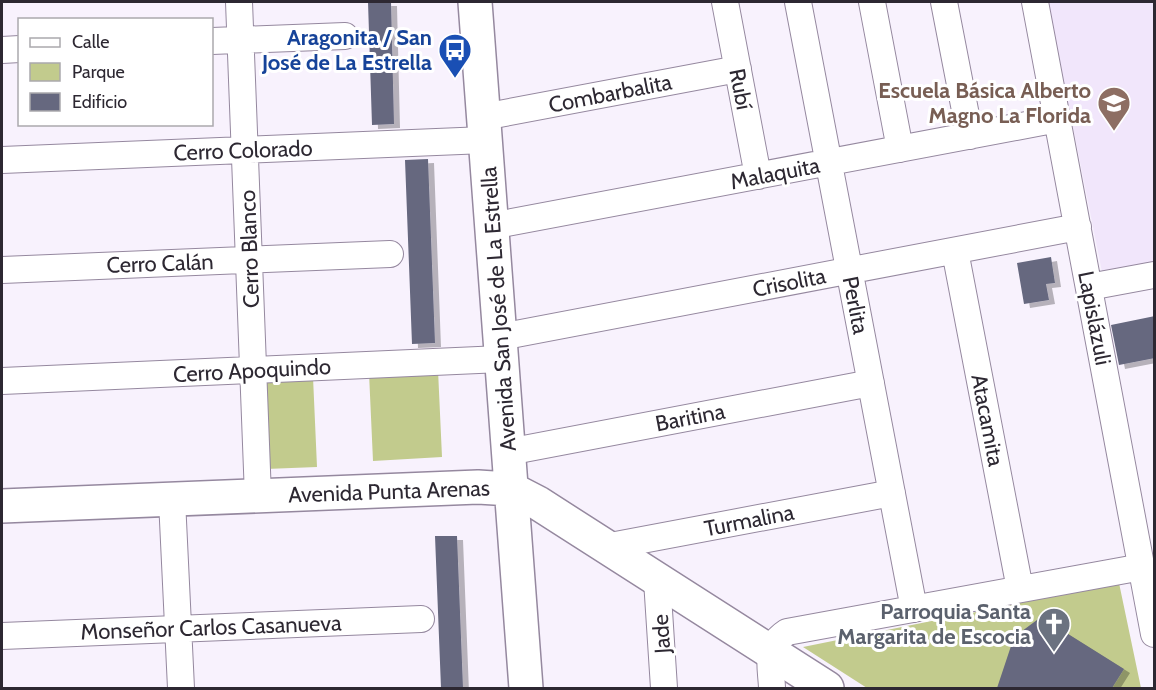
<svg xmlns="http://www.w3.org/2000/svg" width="1156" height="690" viewBox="0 0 1156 690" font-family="Cabin,sans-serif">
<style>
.education{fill:#f1e6fb}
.green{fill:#c2cb8d}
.building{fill:#66687f;filter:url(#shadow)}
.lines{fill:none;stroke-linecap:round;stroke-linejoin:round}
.street-casing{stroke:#95889f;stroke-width:28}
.secondary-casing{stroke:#95889f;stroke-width:36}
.street{stroke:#fff;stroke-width:26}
.secondary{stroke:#fff;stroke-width:33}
.labels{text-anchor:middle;stroke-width:6;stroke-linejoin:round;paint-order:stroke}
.transit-label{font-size:22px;font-weight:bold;fill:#164399;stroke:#fff;text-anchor:end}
.street-label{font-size:22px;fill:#2d2832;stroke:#fff}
.education-label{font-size:22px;font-weight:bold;fill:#785e54;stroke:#fff;text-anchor:end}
.worship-label{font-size:22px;font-weight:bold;fill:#5b616d;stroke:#fff;text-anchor:end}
</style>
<defs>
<filter id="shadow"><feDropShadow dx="6" dy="4" stdDeviation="0" flood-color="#0004"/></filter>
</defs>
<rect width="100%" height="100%" fill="#f8f2fd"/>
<!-- education -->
<path class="education" d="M1048 2H1154V262L1102 272Z"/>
<!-- green -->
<path class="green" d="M438 370 442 457 373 461 369 373Z
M313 377 317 467 266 469 262 379Z
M1119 583 1141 688H867L803 647Z"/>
<!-- building -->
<path class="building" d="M368 2H391L394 124 372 125Z
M428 159 435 343 412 344 405 160Z
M1051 257 1055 283 1046 284 1049 300 1024 304 1017 263Z
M1155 316V358L1119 365 1111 325Z
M435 536H457L463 688H441Z
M1041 617 1124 669 1112 688H997L1014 637Z"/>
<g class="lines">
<!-- street casing -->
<g class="street-casing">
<path id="street" d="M239 2 258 496
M725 2 758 176
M798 2 914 609
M872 2 900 149
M944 2 970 136
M1035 2 1154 634
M212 41 345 36
M2 50 20 49
M483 117 738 69
M2 160 485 140
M491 226 1058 119
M955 251 1020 589
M2 270 390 254
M1089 287 1154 275
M500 337 1078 227
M2 381 501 359
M508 452 871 383
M172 500 181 688
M605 547 892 493
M657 580 664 688
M2 636 421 619
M772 688C771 664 764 647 787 632L1142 567"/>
</g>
<!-- secondary casing -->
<g class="secondary-casing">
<path id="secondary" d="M475 2 526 688
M2 506 478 487 511 489 538 503 827 688"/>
</g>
<!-- street -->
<use href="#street" class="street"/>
<!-- secondary -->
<use href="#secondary" class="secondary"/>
</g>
<!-- icons -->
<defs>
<g id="bus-pin" transform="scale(1.725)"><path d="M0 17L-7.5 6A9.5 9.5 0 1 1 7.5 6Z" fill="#1a4fb4" stroke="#fff"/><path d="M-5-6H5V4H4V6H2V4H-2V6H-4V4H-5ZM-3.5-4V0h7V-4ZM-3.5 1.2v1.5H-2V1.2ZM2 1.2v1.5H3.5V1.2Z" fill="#fff"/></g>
<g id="school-pin" transform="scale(1.725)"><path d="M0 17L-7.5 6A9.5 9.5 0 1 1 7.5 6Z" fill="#8d6e63" stroke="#fff"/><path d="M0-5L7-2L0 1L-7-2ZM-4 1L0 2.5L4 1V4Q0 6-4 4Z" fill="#fff"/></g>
<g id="church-pin" transform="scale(1.725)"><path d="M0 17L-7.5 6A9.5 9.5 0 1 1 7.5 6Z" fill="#6b7280" stroke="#fff"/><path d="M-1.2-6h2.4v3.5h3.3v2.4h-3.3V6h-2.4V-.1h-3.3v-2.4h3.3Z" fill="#fff"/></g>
</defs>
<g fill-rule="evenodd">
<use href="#bus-pin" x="455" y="50"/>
<use href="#school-pin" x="1114" y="103"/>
<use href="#church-pin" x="1054" y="624"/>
</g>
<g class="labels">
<!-- transit labels -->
<g class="transit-label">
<text x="432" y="45">Aragonita / San<tspan x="432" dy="25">José de La Estrella</tspan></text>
</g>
<!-- street labels -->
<g class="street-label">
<text transform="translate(741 89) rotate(79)" y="8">Rubí</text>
<text transform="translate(610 93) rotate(-11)" y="8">Combarbalita</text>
<text transform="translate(243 150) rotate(-2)" y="8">Cerro Colorado</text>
<text transform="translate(775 173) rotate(-11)" y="8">Malaquita</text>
<text transform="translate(249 249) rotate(-92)" y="8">Cerro Blanco</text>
<text transform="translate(160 263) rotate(-2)" y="8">Cerro Calán</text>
<text transform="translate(789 282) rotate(-11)" y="8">Crisolita</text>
<text transform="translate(856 305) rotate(79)" y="8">Perlita</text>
<text transform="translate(498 309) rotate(-94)" y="8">Avenida San José de La Estrella</text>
<text transform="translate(1095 318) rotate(79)" y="8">Lapislázuli</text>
<text transform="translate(252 370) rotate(-3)" y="8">Cerro Apoquindo</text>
<text transform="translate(690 417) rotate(-11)" y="8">Baritina</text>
<text transform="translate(988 420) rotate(79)" y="8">Atacamita</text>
<text transform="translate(389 491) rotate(-2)" y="8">Avenida Punta Arenas</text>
<text transform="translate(749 520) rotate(-11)" y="8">Turmalina</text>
<text transform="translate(211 627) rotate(-2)" y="8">Monseñor Carlos Casanueva</text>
<text transform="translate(661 634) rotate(-94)" y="8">Jade</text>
</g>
<!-- education labels -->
<g class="education-label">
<text x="1091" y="98">Escuela Básica Alberto<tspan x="1091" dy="25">Magno La Florida</tspan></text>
</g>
<!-- worship labels -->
<g class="worship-label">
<text x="1031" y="619">Parroquia Santa<tspan x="1031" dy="25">Margarita de Escocia</tspan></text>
</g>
</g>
<!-- border -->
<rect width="1156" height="690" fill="none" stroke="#2d2832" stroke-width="6"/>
<!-- legend -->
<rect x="18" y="18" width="195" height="108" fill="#ffffff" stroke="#aba9ad" stroke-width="1.5"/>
<rect x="30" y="38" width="30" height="9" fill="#ffffff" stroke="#aba9ad" stroke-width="1.5"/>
<text x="72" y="48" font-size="18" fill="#2d2832">Calle</text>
<rect x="30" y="63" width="30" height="18" fill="#c2cb8d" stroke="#aba9ad" stroke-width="1.5"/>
<text x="72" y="78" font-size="18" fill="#2d2832">Parque</text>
<rect x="30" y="93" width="30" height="18" fill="#66687f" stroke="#aba9ad" stroke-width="1.5"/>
<text x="72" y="108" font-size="18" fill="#2d2832">Edificio</text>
</svg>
